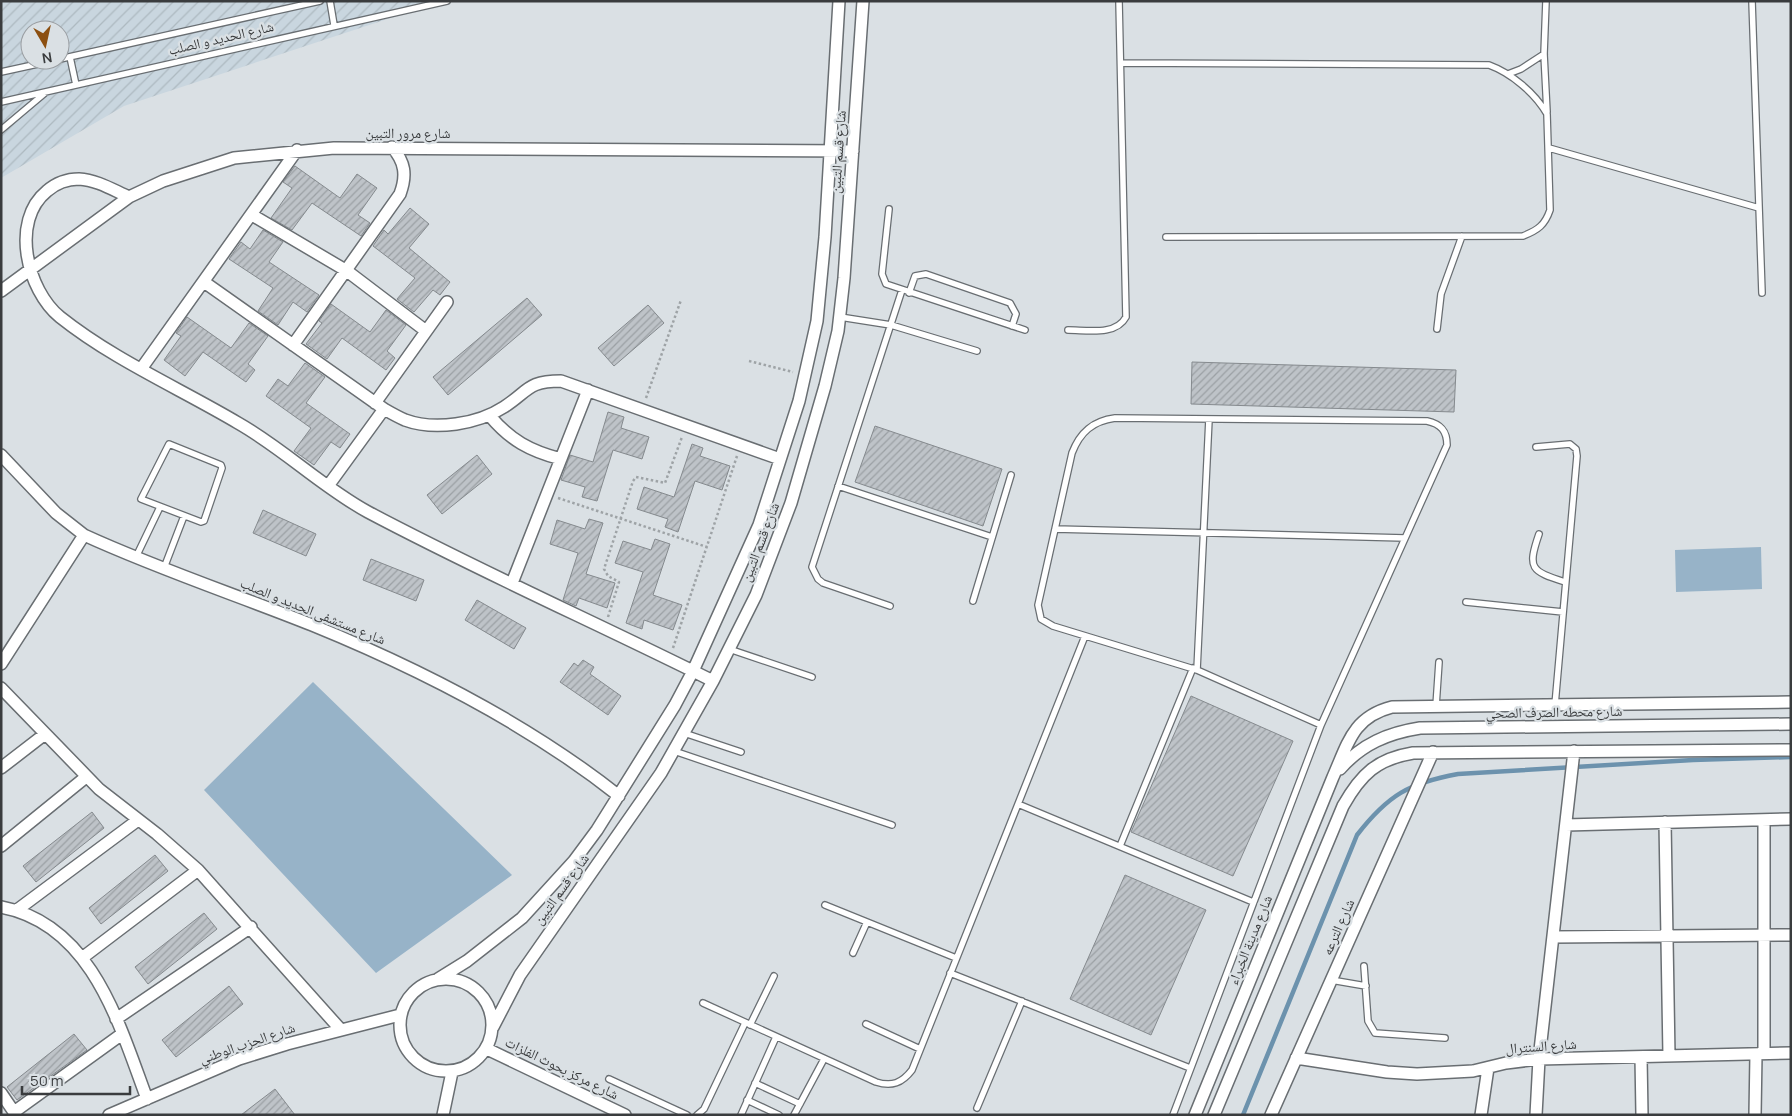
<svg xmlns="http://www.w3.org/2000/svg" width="1792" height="1116" viewBox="0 0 1792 1116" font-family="Manrope,'Noto Naskh Arabic',sans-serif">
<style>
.industrial{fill:url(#industrial-furrows);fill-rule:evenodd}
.pitch{fill:#97b3c8}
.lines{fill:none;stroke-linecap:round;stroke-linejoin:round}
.stream{stroke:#6c92ad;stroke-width:4.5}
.building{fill:url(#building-hatch);stroke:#858a8e}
.lane-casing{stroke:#696e72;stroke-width:8}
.street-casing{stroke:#696e72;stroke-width:14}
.path{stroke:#9ea3a6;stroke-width:2.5;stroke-dasharray:2.5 2.5;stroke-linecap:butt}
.lane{stroke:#fff;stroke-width:5.5}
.street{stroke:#fff;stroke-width:11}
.labels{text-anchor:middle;stroke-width:4.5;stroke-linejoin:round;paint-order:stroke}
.street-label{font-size:14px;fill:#3a3c3e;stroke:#dae0e4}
</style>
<defs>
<pattern id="industrial-furrows" width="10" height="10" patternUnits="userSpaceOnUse" patternTransform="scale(1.25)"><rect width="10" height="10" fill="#c9d6df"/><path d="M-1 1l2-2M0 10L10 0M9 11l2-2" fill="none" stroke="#adb9c0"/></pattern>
<pattern id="building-hatch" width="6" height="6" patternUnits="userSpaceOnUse" patternTransform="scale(1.25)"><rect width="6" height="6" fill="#bec3c8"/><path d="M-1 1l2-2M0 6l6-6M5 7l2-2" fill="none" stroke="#9ba0a4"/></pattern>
</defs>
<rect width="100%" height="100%" fill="#dae0e4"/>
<!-- industrial -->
<path class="industrial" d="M1 1H442L124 106 1 178ZM30 30H60V60H30Z"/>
<!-- pitch -->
<path class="pitch" d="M1761 547 1762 589 1676 592 1675 550Z
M313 682 512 875 376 973 204 790Z"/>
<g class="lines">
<!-- stream -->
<path class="stream" d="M1243 1115 1357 835C1388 795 1409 783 1458 774L1693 760 1791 757"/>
</g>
<!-- building -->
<path class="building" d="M295 166 340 198 357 174 377 188 358 215 370 223 361 236 312 203 292 230 271 218 292 188 283 182Z
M410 208 429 224 409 248 450 282 440 295 433 290 414 312 397 299 415 278 373 246 384 230 388 234Z
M263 230 283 242 269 262 319 295 307 312 293 302 278 325 258 311 273 288 229 259 241 242 250 249Z
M527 298 542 315 448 395 433 377Z
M331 304 370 332 386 310 406 325 387 351 395 358 386 370 342 338 327 359 306 344 322 323 319 321Z
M648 305 664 323 614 366 598 348Z
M187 317 231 348 249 323 268 336 248 364 255 370 246 382 203 352 185 376 164 360 181 336 176 333Z
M1192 362 1456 370 1454 412 1191 404Z
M305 363 325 377 306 403 350 434 340 448 331 442 314 465 294 451 311 428 266 396 278 379 288 386Z
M608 412 624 417 621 428 649 437 642 459 613 450 597 501 582 497 585 487 561 480 570 455 593 462Z
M875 426 1002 469 983 526 855 482Z
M692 444 703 448 700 456 730 466 722 490 695 481 678 532 665 527 668 519 637 509 644 487 674 497Z
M477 455 492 474 442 514 427 495Z
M263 510 316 534 306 556 253 533Z
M589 519 603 523 586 574 615 583 607 608 579 598 576 606 563 600 578 553 550 544 557 520 585 529Z
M655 539 670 544 653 595 682 605 673 630 644 620 642 629 626 623 643 572 615 563 623 541 651 550Z
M371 559 424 580 416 601 363 580Z
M477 600 526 628 514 649 465 620Z
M583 660 594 667 590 674 621 696 608 715 560 682 574 663 578 666Z
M1191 696 1293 741 1233 876 1131 832Z
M92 812 104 828 36 882 23 866Z
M155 855 168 871 101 924 89 908Z
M1125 875 1206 910 1151 1035 1070 999Z
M204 913 217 929 148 984 135 967Z
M229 986 243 1004 176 1057 162 1040Z
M74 1034 87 1050 17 1100 7 1087Z
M275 1089 295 1115H241Z"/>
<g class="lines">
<!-- lane casing -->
<g class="lane-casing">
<path id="lane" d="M330 1 334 25
M1546 1 1544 54 1547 112
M1752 1 1762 293
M70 57 76 85
M60 59 320 1
M1121 63 1489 65C1511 73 1535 93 1547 114L1550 210C1545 225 1538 230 1523 236L1166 237
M1 72 56 60
M1508 74 1521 69 1544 54
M1 102 447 1
M1 130 45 93
M1549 148 1759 208
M889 209 882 274 886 284 1025 330
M909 293 915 276 926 274 1010 303 1016 314 1012 326
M840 317 891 325 977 351
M1437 329 1441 294 1462 236
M1068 330C1087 330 1116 336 1126 317L1119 1
M169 444 221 465 222 468 204 521 201 522 141 499Z
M1536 447 1570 444 1576 449 1577 456 1555 705
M838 486 992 537
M1055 529 1405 538
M1539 534C1527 569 1531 571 1565 582
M136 557 160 507
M164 568 184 516
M973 601 1011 475
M1466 602 1563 612
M890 606 823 583 818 579 812 567 902 290
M729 649 812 677
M1197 670 1209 419
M1436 706 1439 662
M684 733 741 752
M674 751 892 825
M1018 804 1253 902
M1120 846 1193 668
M825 905 956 958
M853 953 867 922
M1364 966 1368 1021 1375 1033 1445 1038
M950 973 1190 1068
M1331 980 1366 986
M703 1003 876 1082C892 1087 902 1083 912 1070L1085 636
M866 1024 920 1049
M750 1025 774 976
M609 1079 687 1115
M755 1083 800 1104
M747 1100 779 1115
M977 1108 1022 1001
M697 1115 704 1109 745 1023
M741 1115 776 1037
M794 1115 824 1059
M1173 1115 1321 725 1447 445C1447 431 1441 424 1427 421L1115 418C1093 421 1080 432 1072 453L1038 605 1041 619 1053 626 1197 670 1321 725"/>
</g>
<!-- street casing -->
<g class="street-casing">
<path id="street" d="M129 197C113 190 97 180 79 179 67 179 55 184 47 191 10 221 27 290 60 317 114 360 179 388 238 423 284 449 322 487 368 512 481 572 599 624 713 681
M252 215 347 271 426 331
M204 282 384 409C391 413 398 417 405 420 435 431 478 424 504 407 529 391 527 381 561 381L780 459
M1 291 129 197 163 181 234 158 334 148 853 151
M293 345 400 194C407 175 405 162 392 147
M141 369 297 150
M375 403 447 302
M490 416C510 440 530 451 561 459
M1 455 56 513 84 535C158 569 237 595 312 625 420 669 527 723 619 796
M328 486 384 409
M512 583 588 390
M1 664 84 535
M1 688 99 789 157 834 198 870 341 1030
M1 768 45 734
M1340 769C1362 744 1388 733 1420 728L1791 724
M1665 822 1669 1056
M1566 825 1791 819
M1 846 86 777
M1 907C92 924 119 1024 147 1099
M17 910 138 820
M1553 937 1791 935
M82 958 198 870
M400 1025a46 46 0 1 1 92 0a46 46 0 1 1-92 0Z
M438 979 467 961 522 918 574 861 597 830 675 705 693 671 759 525 799 401 817 321 825 237 839 1
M116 1019 251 927
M493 1027 520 975 661 773 713 681 756 595 791 503 825 386 838 331 844 278 863 1
M487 1049 625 1115
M1764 1053V820
M1641 1057 1642 1115
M1296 1058 1387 1072 1417 1074 1473 1071 1506 1063 1539 1059 1791 1053
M1 1093 16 1115
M14 1112 122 1034
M109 1115 239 1059 287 1044 400 1015
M443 1115 452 1072
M1195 1115 1333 777C1348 743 1353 717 1392 707L1791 702
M1214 1115 1343 806C1361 774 1377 759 1413 753L1791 750
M1271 1115 1433 752
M1481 1115 1488 1068
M1536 1115 1539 1059 1574 751
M1755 1115 1756 1054"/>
</g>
<!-- path -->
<path class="path" d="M749 361 793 372
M646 398 681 300
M558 498 707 547
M608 617 619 582 608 576 604 569 633 481 636 477 665 483 682 437
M673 648 737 456"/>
<!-- lane -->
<use href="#lane" class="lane"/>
<!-- street -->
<use href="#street" class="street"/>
</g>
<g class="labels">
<!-- street labels -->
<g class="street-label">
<text transform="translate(221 38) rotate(-13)" y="5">شارع الحديد و الصلب</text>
<text x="408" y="138">شارع مرور التبين</text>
<text transform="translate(838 152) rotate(-86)" y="5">شارع قسم التبين</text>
<text transform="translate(760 542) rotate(-69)" y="5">شارع قسم التبين</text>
<text transform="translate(313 611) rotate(22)" y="5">شارع مستشفى الحديد و الصلب</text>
<text transform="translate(1554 712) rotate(-1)" y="5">شارع محطه الصرف الصحي</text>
<text transform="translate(561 889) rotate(-54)" y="5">شارع قسم التبين</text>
<text transform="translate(1338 927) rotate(-66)" y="5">شارع الترعه</text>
<text transform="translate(1250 940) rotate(-68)" y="5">شارع مدينة الخبراء</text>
<text transform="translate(247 1043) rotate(-19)" y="5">شارع الحزب الوطني</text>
<text transform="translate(1541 1046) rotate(-4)" y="5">شارع السنترال</text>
<text transform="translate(562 1068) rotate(26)" y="5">شارع مركز بحوث الفلزات</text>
</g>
</g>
<!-- border -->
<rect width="1792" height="1116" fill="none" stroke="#3a3c3e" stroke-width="5"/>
<!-- north arrow -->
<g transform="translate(45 45) rotate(171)"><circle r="24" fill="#dae0e4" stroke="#9a9ea2"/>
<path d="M0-4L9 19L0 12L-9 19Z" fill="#8c4f10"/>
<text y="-8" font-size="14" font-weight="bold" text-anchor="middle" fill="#3a3c3e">N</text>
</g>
<!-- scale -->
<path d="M22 1086v8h108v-8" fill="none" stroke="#3a3c3e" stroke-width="2.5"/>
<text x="30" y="1086" font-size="15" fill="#3a3c3e" stroke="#dae0e4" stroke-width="4" paint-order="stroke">50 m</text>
</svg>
